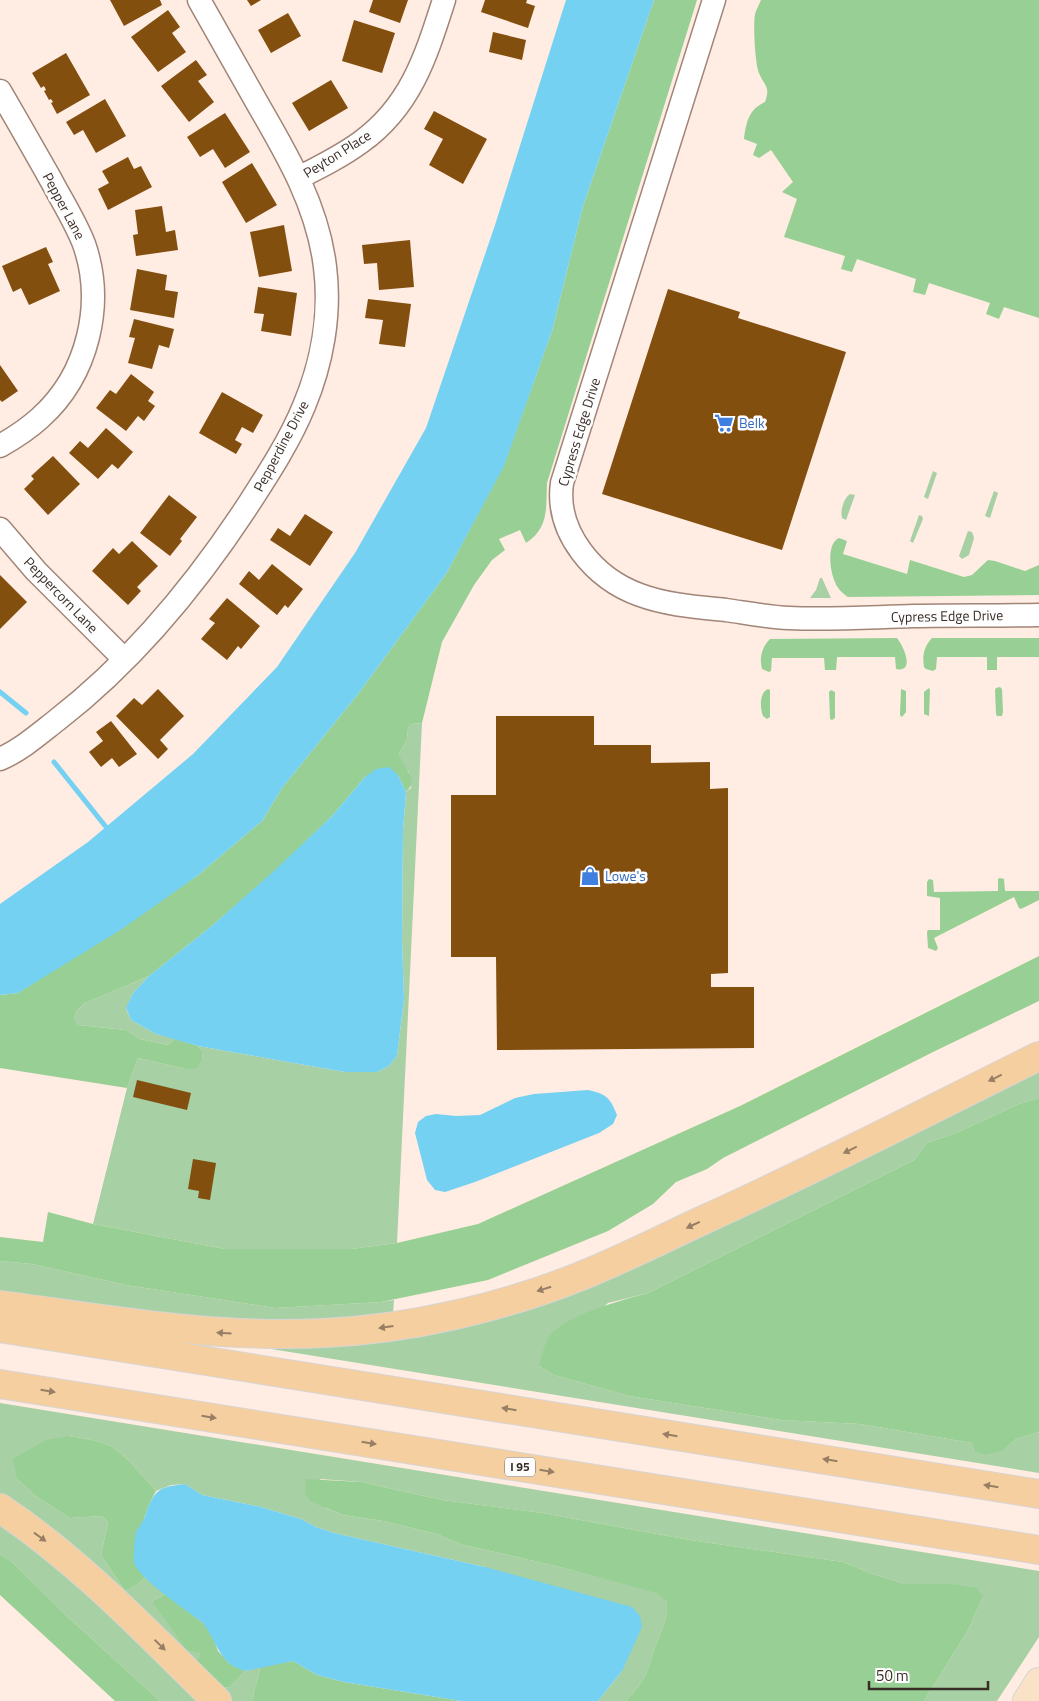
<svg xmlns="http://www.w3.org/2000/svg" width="1039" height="1701" viewBox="0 0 1039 1701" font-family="'Titillium Web',sans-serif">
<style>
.green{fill:#a7d0a4}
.forest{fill:#98cf94}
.water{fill:#74d1f2}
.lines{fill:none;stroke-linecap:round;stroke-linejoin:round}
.stream{stroke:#74d1f2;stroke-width:5}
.building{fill:#824f0f}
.minor-casing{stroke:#a18577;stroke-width:25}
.major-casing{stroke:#d7d5d4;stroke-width:30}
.highway-casing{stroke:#d7d5d4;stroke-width:30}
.minor{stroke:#fff;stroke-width:22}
.major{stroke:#f9e2c6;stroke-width:28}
.highway{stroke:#f5cfa0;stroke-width:28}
.oneway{fill:#977e64}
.labels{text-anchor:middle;stroke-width:5;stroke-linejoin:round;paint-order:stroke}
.shield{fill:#fdfdfd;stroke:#746b67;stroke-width:1}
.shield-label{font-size:12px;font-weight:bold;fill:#392d27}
.street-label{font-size:14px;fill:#392d27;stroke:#fdfdfd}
.shop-label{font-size:14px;fill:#366cbe;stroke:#fdfdfd;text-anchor:start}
</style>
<rect width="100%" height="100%" fill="#ffece2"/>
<!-- green -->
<path class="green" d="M933 471 937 473 928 499 924 497Z
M994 491 998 493 990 518 985 516Z
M850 494 855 495 846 520 842 518C840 510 844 498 850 494Z
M919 515 922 516 923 519 913 543 910 541Z
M968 531 972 532 974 538 969 555 962 559 959 556Z
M820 578H822L831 598H810L816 590Z
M422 723 397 1243 351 1249H225L93 1224 127 1088 138 1058 186 1069 202 1060 203 1051 198 1046 345 1072H377L389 1066 397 1056 404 999 402 940 403 831 406 792 411 788 409 772 401 762 399 754 407 739 408 728 411 724Z
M149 976 133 993 126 1009 131 1020 156 1034 175 1039 168 1045 140 1039 126 1030 78 1025 74 1018 76 1012 85 1003Z
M1039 1069V1098L1019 1104 956 1133 927 1143 914 1160 648 1293 608 1303 539 1366 554 1375 629 1396 781 1420 860 1424 972 1443 974 1450H1004L1016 1439 1039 1432V1473L247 1345 443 1323Z
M0 1261 32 1264 126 1285 275 1308 381 1302 394 1300 393 1314 266 1326 0 1294Z
M0 1403 1039 1571V1637L997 1701H924L967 1632 983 1597 951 1584H905L870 1573 843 1562 690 1540 542 1513 442 1500 361 1482 320 1479 326 1508 343 1515 383 1521 437 1534 460 1544 564 1568 657 1592 667 1602C668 1619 661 1632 655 1647 652 1654 651 1662 648 1669 644 1681 634 1692 626 1701H598L622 1671 485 1567 334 1533 316 1527 301 1519 261 1507 202 1495 185 1484 171 1485 156 1491C145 1479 123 1451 108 1445 96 1440 82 1438 69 1436L17 1479 37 1497 70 1518 102 1516 108 1522 101 1555 125 1591 140 1583 145 1577 166 1594 152 1601 200 1653 195 1665 0 1501Z
M0 1520 34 1544 203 1701H160L70 1619 12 1562 0 1554Z
M260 1667C259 1680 253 1688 253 1701H226L219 1689 230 1687 245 1671Z"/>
<!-- forest -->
<path class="forest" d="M654 0H697L547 483C546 508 549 528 526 543L520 530 499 539 505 550 492 560 474 585 442 642 422 723 411 724 408 728 407 739 399 754C403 767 420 780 406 792L398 775 365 777 332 816 275 871 213 925 149 976 85 1003 76 1012 74 1018 78 1025 126 1030 140 1039 168 1045 175 1039 198 1046 203 1051 202 1060 197 1068 186 1069 138 1058 127 1088 0 1068V995L18 993 197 876 262 821 282 788 358 694 446 574 504 465 552 331 583 206Z
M761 0H1039V318L1004 307 999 319 986 314 990 303 929 283 925 295 913 292 916 279 857 259 852 272 841 269 845 256 784 237 797 199 782 192 793 182 771 150 759 158 753 155 757 144 744 139C746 122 749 109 765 102 771 86 764 86 759 73 755 64 753 24 755 14 756 10 759 5 761 0Z
M839 538 847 541 843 554 907 574 910 560 964 577 972 575 988 560 995 561 1025 571 1039 565V595L848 597C842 593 837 588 835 582 830 571 826 544 839 538Z
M897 638C903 645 916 673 896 669L895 657H837L836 670H825L824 658H772L771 671 769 672 762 669C759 658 762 647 770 639Z
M932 638H1039V657H997V670H987V657H937L936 669 933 671 926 669 924 667C922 655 924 647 932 638Z
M1000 687 1002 689 1003 712 1002 716H997L996 714 995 690 996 688Z
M929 688 930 690 929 716 924 714V692Z
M768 689 770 690V717L767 719 763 716C760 708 759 693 768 689Z
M901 689 906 691V712L902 717 900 715Z
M831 690 835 692V718L832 720 830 719 829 692Z
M1000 878 1004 879 1005 891H1039V900L1021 909 1019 908 1014 897 934 938 938 948 936 951 928 948 927 932 928 930H940V898L927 896V882L929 879 933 880 934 892 998 891V879Z
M1039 956V1001L935 1051 723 1158 707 1169 676 1182 653 1204 608 1231 488 1280 381 1302 275 1308 126 1285 32 1264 0 1261V1237L43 1242 48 1212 93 1224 225 1249H351L397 1243 478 1224 740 1106Z
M1039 1098V1432L1016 1439 1004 1450 985 1455 974 1450 972 1443 860 1424 781 1420 629 1396 554 1375 539 1366C542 1357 544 1344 549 1337 565 1315 622 1300 648 1293L914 1160 927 1143 956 1133 1019 1104Z
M69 1436C82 1438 96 1440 108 1445 123 1451 145 1479 156 1491 143 1513 139 1537 134 1562L145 1577 140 1583 125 1591 101 1555 108 1522 102 1516 70 1518 37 1497 17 1479 13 1459 46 1440Z
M306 1479 361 1482 442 1500 542 1513 690 1540 843 1562 870 1573 905 1584H951L977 1588 983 1597 967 1632 924 1701H626C634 1692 644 1681 648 1669 651 1662 652 1654 655 1647 661 1632 668 1619 667 1602L657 1593 564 1568 460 1544 437 1534 383 1521 343 1515 310 1501 305 1493Z
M0 1554 12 1562 70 1619 160 1701H115L0 1595Z
M166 1594 203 1623 211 1632 218 1651 230 1664 245 1671 230 1687 219 1689 195 1665 200 1653 187 1650 152 1601Z
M293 1661 317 1675 344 1682 461 1701H253C253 1688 259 1680 260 1667Z"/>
<!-- water -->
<path class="water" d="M566 0H654L583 206 552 331 504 466 446 574 358 694 282 788 262 821 197 876 122 929 18 993 0 995V904L88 842 193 754 277 667 355 553 426 428 495 225Z
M389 767 398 775 406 792 403 831 402 940 404 999 397 1056 389 1066 377 1072H345L198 1046 156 1034 131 1020 126 1008 133 993 149 976 213 925 275 870 332 816 365 777 376 769Z
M588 1090C606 1094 610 1097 617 1115L613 1124 599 1133 475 1182 445 1192 435 1190 427 1180 415 1133 418 1122 426 1116 436 1114 456 1116 480 1115 515 1098 534 1094Z
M185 1484 202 1495 261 1507 301 1519 316 1527 334 1533 485 1567 632 1607 640 1616 642 1627 622 1671 598 1701H461L344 1682 317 1675 293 1661 245 1671C240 1669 234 1667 230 1664 217 1653 213 1636 203 1623 188 1611 140 1580 134 1563 133 1559 135 1535 136 1532 139 1526 143 1523 145 1516 154 1490 158 1487 185 1484Z"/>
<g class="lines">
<!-- stream -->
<path class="stream" d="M0 692 26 713
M54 762 106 827"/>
</g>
<!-- building -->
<path class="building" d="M110 0H160L162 5 124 26Z
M247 0H261L251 6Z
M373 0H408L400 23 369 12Z
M485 0H527L526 3 535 6 528 28 481 12Z
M168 10 180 27 172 33 186 52 158 72 131 37Z
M288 13 301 36 271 53 258 30Z
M354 20 395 33 382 73 342 61Z
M493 32 526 40 522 60 489 52Z
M66 53 90 95 57 114 51 103 53 102 51 99 49 100 44 91 46 90 44 86 41 88 32 73Z
M196 60 207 75 198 81 214 102 189 122 161 86Z
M331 80 348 108 309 131 292 103Z
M105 99 126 136 96 153 83 130 74 135 66 122Z
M434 111 487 139 463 184 429 165 443 139 424 129Z
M225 113 250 152 225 168 213 149 200 157 187 137Z
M128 157 134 169 141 166 152 187 108 210 98 189 109 183 102 171Z
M252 163 277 205 246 223 222 182Z
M162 206 166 232 175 230 178 250 136 256 133 235 138 234 135 210Z
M284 225 292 271 259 277 250 232Z
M410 240 414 287 379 290 377 263 364 264 362 245Z
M46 247 53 262 48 264 60 291 29 305 21 288 13 292 2 266Z
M137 269 167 275 165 290 178 292 174 318 130 310Z
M258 287 297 293 291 336 261 331 264 314 254 313Z
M668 289 740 312 738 318 846 352 782 550 602 494Z
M368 299 411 304 405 347 379 344 383 320 365 318Z
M134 319 174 329 169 348 159 345 152 369 128 363 135 338 129 337Z
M0 365 18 391 2 402 0 400Z
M131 374 154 392 148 401 155 406 144 421 138 416 126 431 96 408 110 390 116 394Z
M222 392 263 415 253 433 242 427 235 440 242 444 236 454 199 433Z
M106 428 133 452 118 469 112 464 98 479 69 453 80 441 88 448Z
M53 456 80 484 48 515 24 489 34 479 31 476Z
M169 495 197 517 180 539 182 541 170 556 140 533Z
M305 514 333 532 310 566 270 540 278 528 290 536Z
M132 541 158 566 137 587 141 591 128 605 92 571 113 548 119 554Z
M272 564 303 589 288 608 285 605 277 615 239 584 249 571 259 580Z
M0 575 27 602 0 629Z
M227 598 260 626 241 649 238 646 227 660 201 639 215 623 209 619Z
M158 689 184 716 160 740 168 749 158 759 116 716 134 698 142 705Z
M496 716H594V745H651V763L710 762V789L728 788V973L711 974V987H754V1048L497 1050 496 957H451V795H496Z
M111 721 137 754 119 767 112 758 101 767 89 752 103 741 96 732Z
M137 1080 191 1093 187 1110 133 1097Z
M193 1159 216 1163 210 1200 198 1198 199 1191 188 1189Z"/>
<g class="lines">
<!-- minor casing -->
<g class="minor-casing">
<path id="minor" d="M714 0 562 483C555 533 595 579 640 595 667 605 697 607 726 610 747 613 768 617 789 618 831 620 873 617 914 616 956 615 997 616 1039 615
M0 91C17 120 34 150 51 180 62 201 75 221 84 244 105 304 88 375 40 418 28 429 14 438 0 446
M298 178C320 167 342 156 361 142 411 106 426 56 444 0
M0 529 36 571 124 659
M0 759C21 750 39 734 57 720 133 661 198 582 250 502 270 471 290 440 304 406 322 363 331 314 325 267 318 208 289 158 260 108 240 72 219 36 199 0"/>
</g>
<!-- major casing -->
<g class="major-casing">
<path id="major" d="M1027 1701 1039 1682"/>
</g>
<!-- highway casing -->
<g class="highway-casing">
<path id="highway" d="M0 1305C107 1319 215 1339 324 1333 410 1329 501 1308 581 1276 626 1258 668 1236 712 1216 822 1166 930 1110 1039 1056
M0 1328 1039 1494
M0 1384 1039 1550
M0 1508C81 1562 148 1634 217 1701"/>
</g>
<!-- minor -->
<use href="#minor" class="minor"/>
<!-- major -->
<use href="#major" class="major"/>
<!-- highway -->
<use href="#highway" class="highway"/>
</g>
<!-- one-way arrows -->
<defs><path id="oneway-solid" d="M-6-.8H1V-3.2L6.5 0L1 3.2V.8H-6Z" transform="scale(1.25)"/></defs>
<g class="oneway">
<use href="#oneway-solid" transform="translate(995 1078) rotate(154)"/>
<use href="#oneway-solid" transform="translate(850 1150) rotate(154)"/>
<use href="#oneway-solid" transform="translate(693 1225) rotate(155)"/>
<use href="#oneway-solid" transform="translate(544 1289) rotate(162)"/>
<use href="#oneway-solid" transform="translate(386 1327) rotate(172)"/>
<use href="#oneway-solid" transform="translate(224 1333) rotate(-176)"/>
<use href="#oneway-solid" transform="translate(48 1391) rotate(9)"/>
<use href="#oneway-solid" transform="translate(509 1409) rotate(-171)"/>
<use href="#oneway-solid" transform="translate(209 1417) rotate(9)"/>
<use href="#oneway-solid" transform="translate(670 1435) rotate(-171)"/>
<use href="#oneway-solid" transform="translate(369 1443) rotate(9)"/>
<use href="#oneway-solid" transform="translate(830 1460) rotate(-171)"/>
<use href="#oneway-solid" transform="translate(547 1471) rotate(9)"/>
<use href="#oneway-solid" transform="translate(991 1486) rotate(-171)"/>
<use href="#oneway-solid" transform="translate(40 1537) rotate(36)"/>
<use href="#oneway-solid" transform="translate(160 1645) rotate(44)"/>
</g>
<!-- icons -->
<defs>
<g id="supermarket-bare" transform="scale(1.5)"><path d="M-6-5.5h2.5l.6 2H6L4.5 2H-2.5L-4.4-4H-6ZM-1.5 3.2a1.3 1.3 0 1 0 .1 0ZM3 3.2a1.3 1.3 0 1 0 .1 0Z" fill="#3f7fe0" stroke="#fdfdfd" stroke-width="2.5" paint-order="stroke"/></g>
<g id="shop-bare" transform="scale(1.5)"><path d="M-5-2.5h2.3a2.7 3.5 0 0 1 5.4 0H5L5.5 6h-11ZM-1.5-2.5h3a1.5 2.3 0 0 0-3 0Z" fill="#3f7fe0" stroke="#fdfdfd" stroke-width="2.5" paint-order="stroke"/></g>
</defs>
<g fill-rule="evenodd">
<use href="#supermarket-bare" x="724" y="423"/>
<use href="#shop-bare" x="590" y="876"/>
</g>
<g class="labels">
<!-- shield labels -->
<rect class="shield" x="505" y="1457.5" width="30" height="19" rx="4"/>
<g class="shield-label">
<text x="520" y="1471">I 95</text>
</g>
<!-- street labels -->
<g class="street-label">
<text transform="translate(337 154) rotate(-32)" y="5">Peyton Place</text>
<text transform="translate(64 206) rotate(62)" y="5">Pepper Lane</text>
<text transform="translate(579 432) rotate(-73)" y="5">Cypress Edge Drive</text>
<text transform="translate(281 446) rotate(-62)" y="5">Pepperdine Drive</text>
<text transform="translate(61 595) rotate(46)" y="5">Peppercorn Lane</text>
<text transform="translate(947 616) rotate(-1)" y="5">Cypress Edge Drive</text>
</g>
<!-- shop labels -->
<g class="shop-label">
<text x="739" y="428">Belk</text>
<text x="605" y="881">Lowe's</text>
</g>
</g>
<!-- scale -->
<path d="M869 1681v8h119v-8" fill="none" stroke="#392d27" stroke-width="2.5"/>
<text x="876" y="1681" font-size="15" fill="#392d27" stroke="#fdfdfd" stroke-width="4" paint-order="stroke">50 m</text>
</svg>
